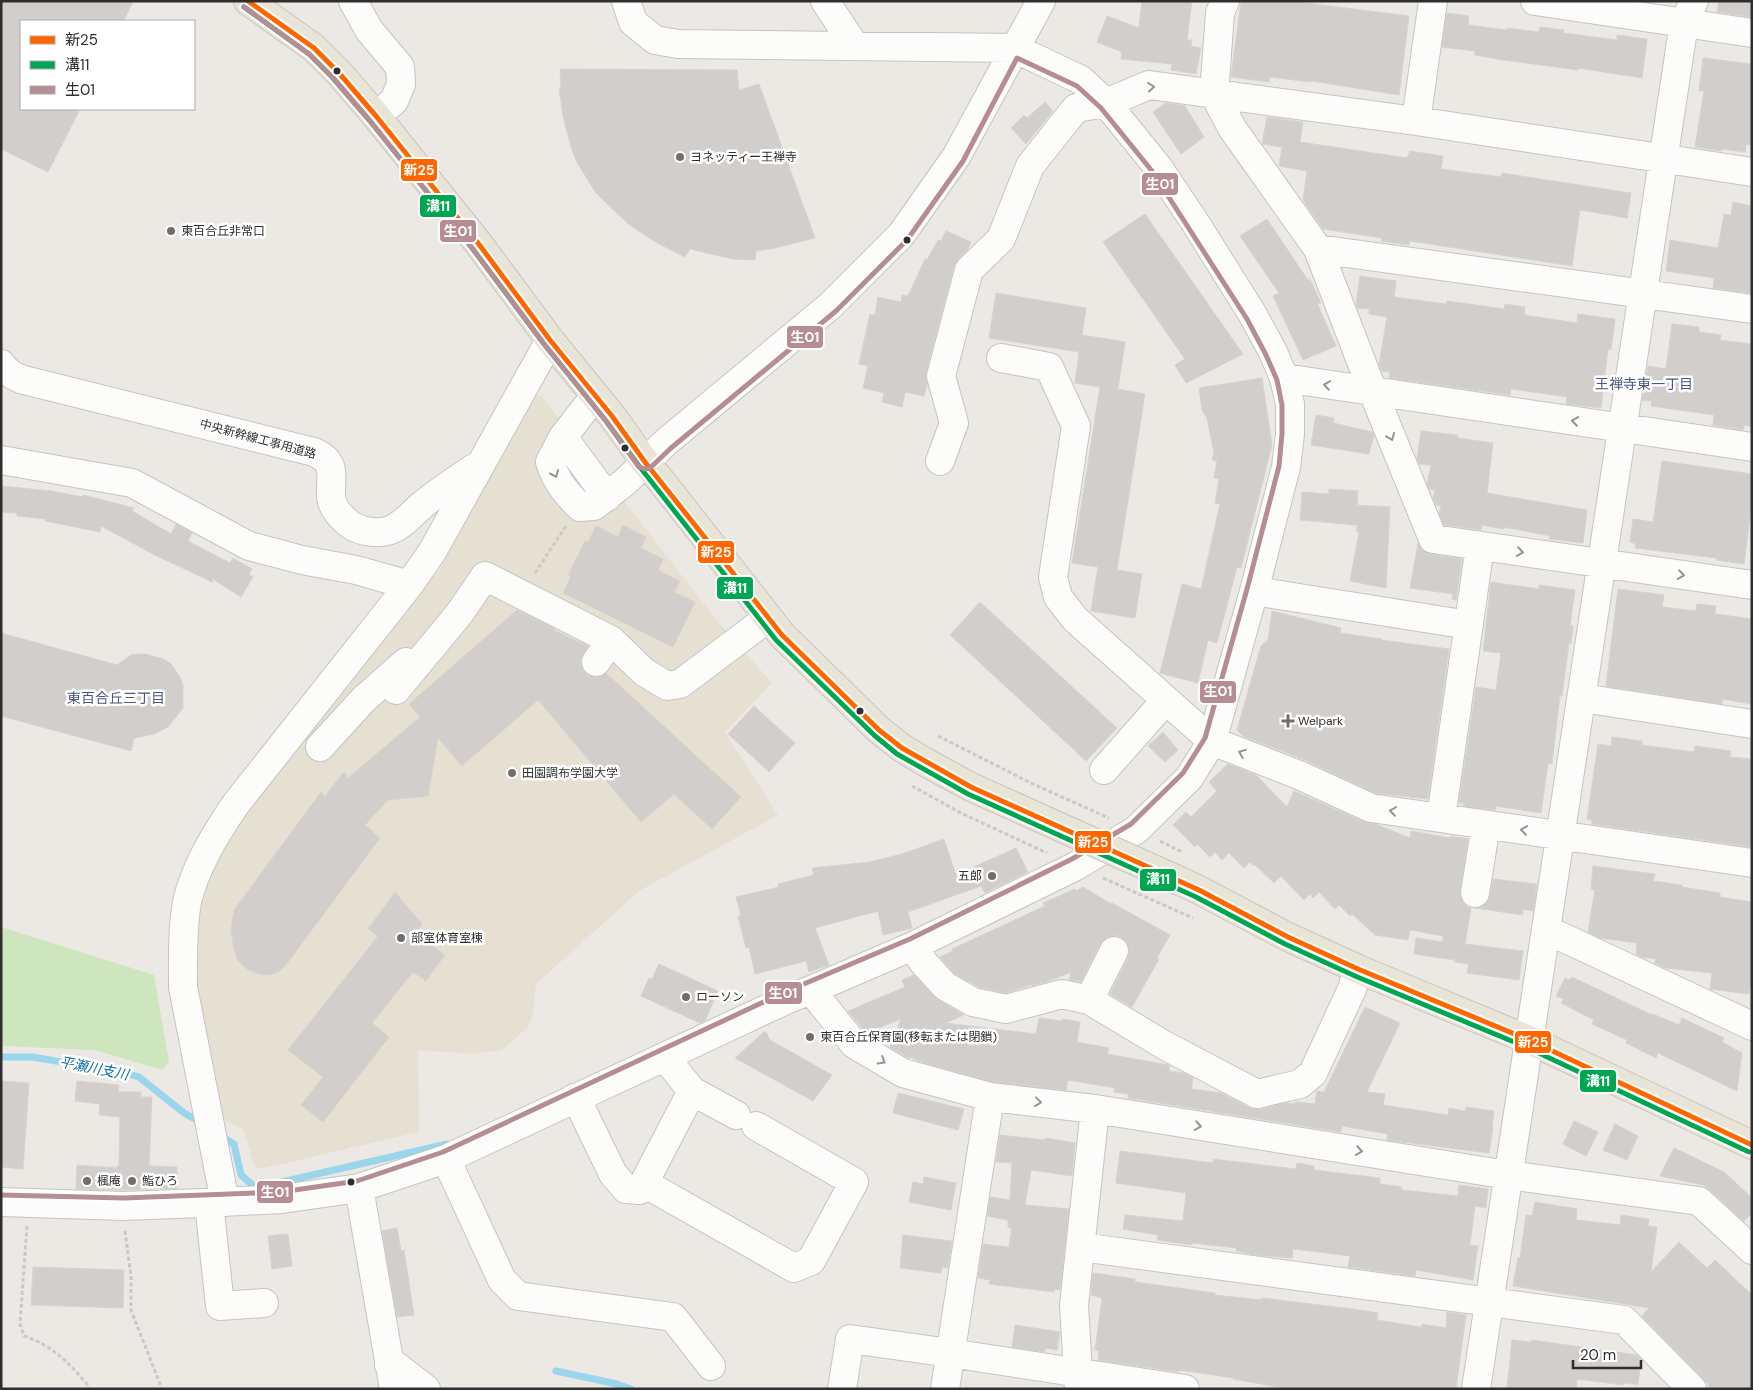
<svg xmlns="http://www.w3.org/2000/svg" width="1753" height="1390" viewBox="0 0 1753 1390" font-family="'DM Sans','Noto Sans JP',sans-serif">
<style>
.education{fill:#e6e0d3}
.green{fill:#cee6be}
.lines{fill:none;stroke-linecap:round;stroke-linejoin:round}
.stream{stroke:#99d6ec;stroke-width:7}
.building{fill:#d1cecb;stroke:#d7d4d0}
.minor-casing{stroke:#c5c4c5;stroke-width:30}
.major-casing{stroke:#c6c5c4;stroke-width:30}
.path{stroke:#c9c9c8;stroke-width:3;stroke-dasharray:4 2.5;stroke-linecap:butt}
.minor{stroke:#fcfcfb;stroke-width:28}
.major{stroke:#e8e4d6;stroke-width:28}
.major-bridge-casing{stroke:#c6c5c4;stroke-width:30;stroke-linecap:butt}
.major-bridge{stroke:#e8e4d6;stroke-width:28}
.bus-1-casing{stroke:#fff;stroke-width:9}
.bus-2-casing{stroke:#fff;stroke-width:9}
.bus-3-casing{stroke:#fff;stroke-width:9}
.bus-1{stroke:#f60;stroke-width:5}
.bus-2{stroke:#00a651;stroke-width:5}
.bus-3{stroke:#b68d94;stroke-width:5}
.oneway{stroke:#959594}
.bus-dot{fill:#2e2e2e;stroke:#fff;stroke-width:2}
.poi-dot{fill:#706f6e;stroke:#fff;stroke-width:2}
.labels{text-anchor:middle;stroke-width:5;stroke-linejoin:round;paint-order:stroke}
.poi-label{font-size:12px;fill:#2e2e2e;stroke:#fff;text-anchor:start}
.street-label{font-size:12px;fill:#2e2e2e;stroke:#fff}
.neighbourhood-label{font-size:14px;fill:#4d5680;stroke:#fff}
.water-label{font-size:14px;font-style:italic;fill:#0d6fa3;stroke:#fff}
.line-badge{stroke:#fff;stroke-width:2}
.badge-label{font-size:14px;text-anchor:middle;font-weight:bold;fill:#fff}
</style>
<rect width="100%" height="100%" fill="#ece8e4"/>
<!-- education -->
<path class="education" d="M541 395 719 623 772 683 725 732 778 815 639 891 536 984 533 1013 528 1027 502 1050 473 1054 418 1050 419 1132 260 1169 254 1166 244 1130 220 1118 199 1013 194 951 202 887 238 817 414 597 438 572 535 396Z"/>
<!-- green -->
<path class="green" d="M1 927 154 975 169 1062 162 1070 95 1050 1 1046Z"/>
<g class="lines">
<!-- stream -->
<path class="stream" d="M1 1057H32L122 1072 139 1077 184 1113 195 1119
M222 1137 234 1144 241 1175 256 1188 447 1144 450 1147
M556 1371 617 1384 631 1389"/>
</g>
<!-- building -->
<path class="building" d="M1 1H133L124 21H21V109H80L48 172 1 149Z
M1142 1H1192L1187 40H1192L1191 46 1201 48 1196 74 1171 70 1172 64 1121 59 1122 52 1097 42 1107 16 1139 28Z
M1241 1H1290L1409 16 1399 95 1312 81 1311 82 1270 77 1269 82 1231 77Z
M1719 1H1752V17L1717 12Z
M1447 13 1469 16 1468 25 1507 30 1508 28 1539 32 1540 27 1564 30 1563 33 1617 40V35L1647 39 1642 78 1578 68V70L1503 60 1475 55V51L1442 47Z
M1703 58 1752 64V145L1746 144 1745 152 1722 149 1721 151 1695 147 1704 91H1699Z
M560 69 737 70 739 90 759 84 815 238 771 249 756 251 755 260 732 259 690 249 685 257 661 245 643 234 627 223 596 193 578 164 572 150 564 121 559 89H561Z
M1045 102 1053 111 1026 144 1011 128 1024 115 1027 118Z
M1166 103 1185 106 1204 137 1181 154 1153 112Z
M1267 117 1303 122 1300 142 1407 158 1410 151 1443 156 1441 169 1501 177 1502 173 1631 193 1627 218 1580 210 1572 266 1410 241 1409 245 1381 241 1382 238 1323 229 1303 200 1307 171 1279 166 1282 147 1262 144Z
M1733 202 1752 206V293L1713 288 1714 278 1666 271 1670 240 1718 248 1724 214 1731 215Z
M1145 214 1243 354 1186 383 1175 365 1185 359 1103 242Z
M1267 219 1308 280 1310 279 1321 303H1317L1336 346 1303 360 1273 296 1279 293 1240 236Z
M946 231 971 242 968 249 958 259 954 266 926 372 927 384 924 396 905 392 902 407 882 402 884 393 863 388 868 366 859 364 870 314 875 315 878 297 901 302 902 295 908 296 925 259 927 260 938 240 941 241Z
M1360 276 1396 281 1394 297 1446 304 1447 301 1504 309 1505 304 1525 307 1524 315 1577 323 1578 314 1615 319 1611 350 1608 349 1601 408 1566 404 1567 397 1511 389 1510 395 1389 378 1390 372 1382 371 1379 365 1387 317 1369 314V309L1357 308 1356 304Z
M996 293 1086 308 1082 335 1125 342 1118 389 1145 394 1117 570 1142 574 1135 618 1091 611 1098 567 1072 563 1100 387 1075 383 1079 352 989 338Z
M1672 324 1699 327V332L1721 335 1720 340 1752 344V427L1744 425 1743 430 1713 425 1714 415 1651 406 1652 401 1642 400 1648 366 1666 369Z
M1262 378 1272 445 1241 568 1237 567 1217 643 1208 640 1198 683 1160 673 1182 584 1201 589 1220 504 1215 503 1219 479 1214 478 1217 461 1212 460 1214 453 1207 418 1202 410 1199 388Z
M1316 415 1334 418 1333 423 1373 432 1374 435 1369 454 1311 445Z
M1421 431 1458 435V438L1493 443 1487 493 1587 510 1583 543 1549 539 1550 536 1504 527 1503 529 1482 525 1481 530 1444 525 1439 514 1441 506 1436 505 1433 498 1435 490 1429 489 1427 484 1431 465 1419 464 1417 459Z
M1662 461 1752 474V502L1744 564 1716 560V558L1635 548 1636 544 1630 542 1633 519 1653 522Z
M1 486 51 491 83 497V495L134 508 132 511 171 534 176 524 192 533 188 541 230 563 233 558 252 569 249 574 253 577 241 597 213 579 212 582 155 555 101 526 100 532 45 521 46 519 17 516V513L1 512Z
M1329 489 1358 491 1357 505 1390 507 1386 588 1350 581 1359 532H1357V525L1300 520 1302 492 1329 494Z
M623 525 646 537 641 548 663 559 658 570 680 581 674 592 695 602 673 647 563 593 571 576 568 575 585 541 588 542 596 526 618 537Z
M1418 543 1423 551 1430 554 1462 559 1456 600 1452 599 1453 594 1410 588Z
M1491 582 1539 589V585L1575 590 1570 626H1573L1571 644 1569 643 1562 696H1560L1552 764 1548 763 1541 813 1496 806 1495 810 1463 806 1464 803H1459L1476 687 1496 690 1501 653 1483 651Z
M1618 589 1664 595 1662 607 1696 611 1697 604 1716 606 1715 614 1752 619V704L1722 699V704L1606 686Z
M980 602 1117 728 1086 761 950 635Z
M517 610 554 628 555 631 588 646 580 661 582 669 587 675 595 678 602 676 606 673 741 797 712 829 674 794 641 822 538 700 462 766 438 738 428 796 388 800 365 825 380 838 285 966 278 972 269 975 258 974 247 969 238 961 234 950 231 930 234 910 321 792 325 796 344 772 348 778 420 717 409 704Z
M1272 611 1341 628 1340 633 1382 639 1381 640 1449 649 1428 799 1375 793 1305 760 1243 736 1237 730 1261 646 1268 640Z
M1 633 117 665 131 655 138 654H145L163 659 171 664 180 677 183 685V708L168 727 154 734 134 738 131 751 1 716Z
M754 706 795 743 769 772 728 734Z
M1163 732 1178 750 1165 762 1148 746Z
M1612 737 1642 741V745L1694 752 1695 746 1731 751 1730 757 1752 759V847L1592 824V820L1587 819 1598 744 1611 746Z
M1228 764 1256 775 1287 807 1294 791 1364 822 1378 825 1410 838 1411 831 1450 838V836L1468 839 1460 890 1461 899 1465 905 1471 908 1465 944 1523 951 1519 980 1467 973 1469 964 1455 962V960L1414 954 1416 938 1443 942V936L1410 930 1408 940 1375 935 1352 914 1350 916 1339 905 1335 909 1319 892 1313 898 1310 894 1304 900 1281 876 1274 883 1255 865 1254 866 1250 862 1244 868 1229 853 1222 860 1215 852 1210 857 1197 844 1195 847 1173 825 1186 812 1191 817 1217 791 1209 782Z
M944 839 956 875 1016 848 1028 872 985 893 981 886 908 912 912 928 883 935 878 911 815 928 829 965 809 972 806 961 755 974 749 947 746 948 738 916H741L736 897 779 887 778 884 814 875 812 868 870 862 902 854Z
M1593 866 1655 874 1653 881 1682 885V887L1720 893V897L1752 902V976L1749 994 1710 989 1712 973 1665 968 1655 963 1656 959 1641 957 1636 954 1637 943 1600 938 1588 932 1595 890 1591 889Z
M1493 879 1537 884 1533 911 1523 909V915L1475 908 1481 907 1487 902 1490 896Z
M1083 887 1111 904 1112 903 1170 935 1157 958 1159 959 1132 1007 1110 994 1128 958 1130 951 1127 943 1121 937 1114 935 1106 938 1100 944 1081 982 1069 980 1071 972 1049 981 1031 986V985L1006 993 979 987 955 974 940 957 953 951 952 949 1045 906 1043 903 1075 889 1076 891Z
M395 892 422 924 416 934 445 955 426 981 413 972 372 1023 389 1037 323 1122 301 1105 323 1077 288 1050 378 936 368 929Z
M659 964 718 991 705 1021 700 1023 641 996 649 978 652 979Z
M914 975 937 999 964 1015 946 1023 1036 1034 1039 1018 1062 1021V1019L1080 1022 1077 1042 1109 1048 1107 1054 1168 1065 1170 1066 1169 1071 1184 1073 1193 1078 1191 1089 1221 1093 1250 1108 1260 1109 1286 1103 1295 1104V1102L1315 1104 1317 1091 1324 1092 1365 1007 1400 1023 1367 1092 1385 1094 1383 1105 1448 1115 1449 1108 1465 1111 1466 1107 1494 1111 1492 1128H1493L1489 1153 1387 1140 1388 1134 1342 1126 1341 1132 1128 1098 1129 1094 1114 1092 1115 1088 1068 1080 1066 1090 993 1082 921 1062 910 1057 909 1058 890 1047 901 1019 866 1033 848 1011 905 987 902 980Z
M1572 977 1652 1015 1653 1014 1679 1025 1682 1018 1724 1038 1722 1042 1742 1053 1737 1091 1658 1053 1656 1058 1626 1043 1627 1040 1592 1024 1594 1020 1561 1003 1564 999 1556 996 1565 978 1570 980Z
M765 1031 770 1040 832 1075 813 1101 735 1058Z
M1 1081 29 1083 23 1169 1 1167Z
M77 1081 119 1085 118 1092H141V1097H152L149 1166 177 1167V1188L124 1190 76 1189 77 1165 117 1168V1166H119L120 1117 99 1115 100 1104 75 1101Z
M898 1093 964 1109 958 1130 893 1113Z
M1574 1121 1598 1132 1586 1156 1563 1144Z
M1615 1124 1638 1136 1627 1160 1603 1150Z
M1000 1135 1045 1140V1138L1075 1143 1072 1176 1031 1170 1025 1205 1069 1209 1060 1290 1055 1289 1054 1292 989 1284 990 1280 978 1278 983 1244 1009 1247 1012 1228 1008 1227V1220L987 1216 990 1197 1010 1200 1012 1163 996 1162Z
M1674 1148 1724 1172 1752 1198V1213L1744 1221 1710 1190 1703 1185 1660 1176Z
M1120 1151 1213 1163V1159L1296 1169 1297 1163 1314 1166V1170L1380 1178V1184L1402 1187V1190L1458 1196 1459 1185 1488 1189 1486 1208 1475 1206 1470 1245 1478 1246 1473 1280 1416 1270 1415 1276 1348 1267 1350 1256 1318 1252 1293 1249 1292 1258 1256 1255 1236 1251 1237 1248 1192 1243V1245L1157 1240 1158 1235 1123 1229 1125 1215 1183 1221 1186 1193 1116 1183Z
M924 1177 956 1183 951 1210 909 1202 913 1182 923 1184Z
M1535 1202 1577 1209 1576 1220 1620 1225 1621 1215 1649 1219 1648 1226 1657 1227 1651 1272 1679 1242 1707 1268 1715 1260 1752 1295V1389H1711L1703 1378 1642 1316 1649 1308 1513 1286 1518 1257 1520 1258 1526 1215 1532 1216Z
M397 1228 401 1251 404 1250 414 1315 397 1317 382 1231Z
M288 1234 292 1266 272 1269 268 1236Z
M903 1235 952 1241 948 1268 942 1267 941 1273 900 1268Z
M33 1267 124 1270 123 1308 31 1305Z
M1093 1273 1135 1279V1282L1215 1293V1295L1261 1300 1262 1298 1353 1309 1378 1313 1377 1320 1421 1327 1422 1324 1446 1328 1447 1312 1466 1315 1456 1389H1288L1233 1379 1234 1378 1179 1370V1372L1098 1360 1099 1351 1095 1350 1102 1298 1091 1295Z
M1015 1325 1060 1332 1057 1350 1045 1348V1352L1012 1347Z
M1512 1340 1531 1342 1532 1340 1637 1355 1641 1359 1638 1385 1624 1383 1623 1385 1577 1379 1576 1389H1507Z"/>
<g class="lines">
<!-- minor casing -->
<g class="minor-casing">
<path id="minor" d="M353 1 369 30 400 67 401 84 394 101 376 116
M825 1 854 45
M1225 1 1220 13 1214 94 1232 128 1318 249 1373 392 1433 539 1752 585
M1535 1 1752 33
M1416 121 1433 1
M1318 249 1752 309
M1001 358 1049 367 1076 426 1053 577 1058 597 1075 619 1212 741 1299 775 1371 808 1752 863
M1 364C8 373 14 377 24 380L314 452C338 463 330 475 331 497 332 507 340 516 347 522 356 531 375 534 387 531 400 528 411 515 421 506 438 492 456 480 474 468
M1284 378 1752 447
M595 396 563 437 550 462C556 481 566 493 580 507L594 506 625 482 666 442 831 305 901 235 956 157 1041 1
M563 437 607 497
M1 460 132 483 249 546 302 560 356 570 409 585
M940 461 954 423 941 376 969 270 1001 239 1030 166 1076 108 1106 103 1149 85 1416 121 1752 172
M1254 591 1469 625
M596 662 611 640
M396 690 459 614 485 576 611 640 644 672 667 686 680 684 768 618
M1582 698 1752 724
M320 747 364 699 406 662
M1104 770 1166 700
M1441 818 1480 546
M1475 893 1486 825
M1547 930 1752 1026
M913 946 923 962 945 986 973 1002 1006 1009 1062 994 1089 1000 1164 1045 1257 1094 1300 1084 1313 1073 1352 989 1358 969
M811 990 854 1044 903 1073 990 1097 1095 1109 1508 1175 1699 1201 1752 1250
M1089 1000 1114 951
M665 1057 692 1091 644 1183 794 1268 811 1261 854 1182 756 1126
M692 1091 736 1115
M574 1098 581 1108 613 1174 626 1189 640 1190 648 1185
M446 1159 502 1280 518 1296 673 1317 711 1366
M359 1188 394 1389
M1 1202 124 1206 202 1203 282 1199 359 1188 446 1159 788 999 811 990 913 946 1076 866 1136 830 1189 778 1212 741 1254 591 1286 467 1290 434V404L1284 378 1273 352 1253 315 1196 224 1158 167 1106 103 1081 80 1014 48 678 44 655 40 633 22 626 1
M225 1202 183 987C183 960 182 929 187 902 195 867 215 835 235 805L409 585 432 552 550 340
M209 1203 220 1306 264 1303
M1081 1247 1624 1320 1692 1389
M389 1365H395L426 1389
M842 1389 850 1339 950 1353 1185 1389
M945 1389 990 1097
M1079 1389 1074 1305 1095 1109
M1476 1389 1684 23 1694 1"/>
</g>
<!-- major casing -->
<g class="major-casing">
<path id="major" d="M248 1 314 48 339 73 376 116 478 243 550 340 612 416 645 462 662 482 782 635 879 730 902 748 925 762
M1180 881 1199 890 1288 937 1358 969 1529 1040 1752 1145"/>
</g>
<!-- path -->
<path class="path" d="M535 573 566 526
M938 736 1033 784 1109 818
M912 786 961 813 1047 853
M1160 841 1182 852
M1103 878 1193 918
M27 1226 20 1324 24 1336C53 1346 68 1362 87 1384L88 1389
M125 1231 131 1276V1310L162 1389"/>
<!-- minor -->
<use href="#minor" class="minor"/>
<!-- major -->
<use href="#major" class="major"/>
<!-- major-bridge casing -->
<g class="major-bridge-casing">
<path id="major-bridge" d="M925 762 971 787 1180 881"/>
</g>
<!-- major-bridge -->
<use href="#major-bridge" class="major-bridge"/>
<!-- bus-1 casing -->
<g class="bus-1-casing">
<path id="bus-1" d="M248 1 314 48 339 73 376 116 478 243 550 340 612 416 645 462 782 635 879 730 902 748 971 787 1199 890 1288 937 1358 969 1529 1040 1752 1145"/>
</g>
<!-- bus-2 casing -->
<g class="bus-2-casing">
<path id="bus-2" d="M244 7 309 54 333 78 370 121 472 248 544 344 606 421 639 466 776 640 874 735 897 754 968 794 1196 897 1285 944 1355 976 1526 1047 1749 1152"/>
</g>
<!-- bus-3 casing -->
<g class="bus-3-casing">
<path id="bus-3" d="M1 1195 124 1198 281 1192 357 1181 443 1152 785 992 910 939 1072 859 1131 824 1183 773 1205 738 1247 589 1279 466 1282 434V405L1277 380 1266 355 1247 319 1152 171 1101 108 1077 86 1017 58 963 161 907 240 836 311 671 448 650 468 645 469 639 467 606 421 544 344 472 248 370 121 333 78 309 54 244 7"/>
</g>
<!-- bus-1 -->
<use href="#bus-1" class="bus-1"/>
<!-- bus-2 -->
<use href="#bus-2" class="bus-2"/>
<!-- bus-3 -->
<use href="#bus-3" class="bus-3"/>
</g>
<!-- one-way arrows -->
<defs><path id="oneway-chevron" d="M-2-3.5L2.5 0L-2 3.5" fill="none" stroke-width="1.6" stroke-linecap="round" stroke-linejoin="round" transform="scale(1.25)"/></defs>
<g class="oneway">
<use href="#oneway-chevron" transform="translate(1151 87) rotate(-5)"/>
<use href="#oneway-chevron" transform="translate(1327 385) rotate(-171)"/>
<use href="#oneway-chevron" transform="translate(1575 421) rotate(-172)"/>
<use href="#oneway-chevron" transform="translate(1391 437) rotate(68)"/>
<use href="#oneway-chevron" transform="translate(555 474) rotate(66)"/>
<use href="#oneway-chevron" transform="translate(1520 552) rotate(8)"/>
<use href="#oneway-chevron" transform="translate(1681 575) rotate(8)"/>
<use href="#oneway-chevron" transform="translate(1242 753) rotate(-158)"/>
<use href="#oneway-chevron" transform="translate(1393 811) rotate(-172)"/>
<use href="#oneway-chevron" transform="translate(1524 830) rotate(-172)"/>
<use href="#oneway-chevron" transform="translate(882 1061) rotate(31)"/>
<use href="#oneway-chevron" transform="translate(1038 1102) rotate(7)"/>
<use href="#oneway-chevron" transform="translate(1198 1126) rotate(9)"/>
<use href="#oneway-chevron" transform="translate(1359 1151) rotate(9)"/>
</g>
<!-- markers -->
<g class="bus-dot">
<circle cx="337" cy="71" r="4.5"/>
<circle cx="907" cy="240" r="4.5"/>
<circle cx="625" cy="448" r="4.5"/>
<circle cx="860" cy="711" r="4.5"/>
<circle cx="351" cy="1182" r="4.5"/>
</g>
<g class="poi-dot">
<circle cx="680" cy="157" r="5"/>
<circle cx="171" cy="231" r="5"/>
<path d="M1285.5 713.5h5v5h5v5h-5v5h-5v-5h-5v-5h5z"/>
<circle cx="512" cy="773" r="5"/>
<circle cx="992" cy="876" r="5"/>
<circle cx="401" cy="938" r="5"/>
<circle cx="686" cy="997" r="5"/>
<circle cx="810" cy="1037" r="5"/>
<circle cx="87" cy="1181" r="5"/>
<circle cx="132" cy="1181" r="5"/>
</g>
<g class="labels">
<!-- poi labels -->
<g class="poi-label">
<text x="690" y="161">ヨネッティー王禅寺</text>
<text x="181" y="235">東百合丘非常口</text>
<text x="1298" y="725">Welpark</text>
<text x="522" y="777">田園調布学園大学</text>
<text x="982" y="880" text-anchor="end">五郎</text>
<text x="411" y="942">部室体育室棟</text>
<text x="696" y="1001">ローソン</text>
<text x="820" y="1041">東百合丘保育園(移転または閉鎖)</text>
<text x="97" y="1185">楓庵</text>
<text x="142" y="1185">鮨ひろ</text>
</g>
<!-- street labels -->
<g class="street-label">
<text transform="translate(258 439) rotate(15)" y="4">中央新幹線工事用道路</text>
</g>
<!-- neighbourhood labels -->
<g class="neighbourhood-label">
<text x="1644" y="389">王禅寺東一丁目</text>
<text x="116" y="703">東百合丘三丁目</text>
</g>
<!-- water labels -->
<g class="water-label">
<text transform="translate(94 1068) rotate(11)" y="5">平瀬川支川</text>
</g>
</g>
<g class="line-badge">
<rect x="400" y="158" width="38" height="24" rx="5" fill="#f60"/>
<rect x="1141" y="172" width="38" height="24" rx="5" fill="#b68d94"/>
<rect x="419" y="194" width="38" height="24" rx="5" fill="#00a651"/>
<rect x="439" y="219" width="38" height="24" rx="5" fill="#b68d94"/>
<rect x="786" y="325" width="38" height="24" rx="5" fill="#b68d94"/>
<rect x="697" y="540" width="38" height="24" rx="5" fill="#f60"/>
<rect x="716" y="576" width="38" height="24" rx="5" fill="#00a651"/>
<rect x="1199" y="680" width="38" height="24" rx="5" fill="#b68d94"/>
<rect x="1074" y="830" width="38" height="24" rx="5" fill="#f60"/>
<rect x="1139" y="868" width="38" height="24" rx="5" fill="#00a651"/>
<rect x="764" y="981" width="39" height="24" rx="5" fill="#b68d94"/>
<rect x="1514" y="1030" width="38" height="24" rx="5" fill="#f60"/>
<rect x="1579" y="1069" width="38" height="24" rx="5" fill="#00a651"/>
<rect x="256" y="1180" width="38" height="24" rx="5" fill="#b68d94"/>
</g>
<g class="badge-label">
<text x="419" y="175">新25</text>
<text x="1160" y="189">生01</text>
<text x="438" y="211">溝11</text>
<text x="458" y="236">生01</text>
<text x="805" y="342">生01</text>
<text x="716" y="557">新25</text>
<text x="735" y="593">溝11</text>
<text x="1218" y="696">生01</text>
<text x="1093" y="847">新25</text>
<text x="1158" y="884">溝11</text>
<text x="783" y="998">生01</text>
<text x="1533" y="1047">新25</text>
<text x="1598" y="1086">溝11</text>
<text x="275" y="1197">生01</text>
</g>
<!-- border -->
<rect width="1753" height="1390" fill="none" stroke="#2e2e2e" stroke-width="5"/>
<!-- legend -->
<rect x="20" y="20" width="175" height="90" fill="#ffffff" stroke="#ababab"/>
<rect x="30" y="36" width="25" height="8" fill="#ff6600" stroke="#ababab"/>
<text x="65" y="45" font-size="15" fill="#2e2e2e">新25</text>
<rect x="30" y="61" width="25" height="8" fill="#00a651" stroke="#ababab"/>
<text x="65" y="70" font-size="15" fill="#2e2e2e">溝11</text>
<rect x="30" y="86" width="25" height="8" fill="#b68d94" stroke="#ababab"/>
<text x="65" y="95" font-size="15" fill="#2e2e2e">生01</text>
<!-- scale -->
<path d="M1573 1360v8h68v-8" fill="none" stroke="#2e2e2e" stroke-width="2.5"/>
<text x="1580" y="1360" font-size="15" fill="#2e2e2e" stroke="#ffffff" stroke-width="4" paint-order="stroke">20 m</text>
</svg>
